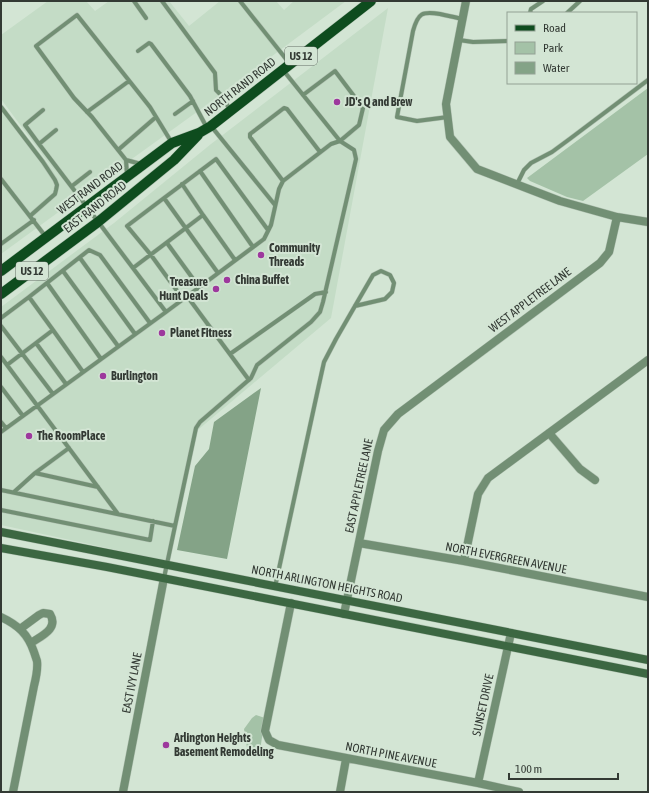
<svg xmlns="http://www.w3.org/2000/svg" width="649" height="793" viewBox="0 0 649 793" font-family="'Asap Condensed',sans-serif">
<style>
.built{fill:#c4dcc6}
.green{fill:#a4c2a7}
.water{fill:#84a387}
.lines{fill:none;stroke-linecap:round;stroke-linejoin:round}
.service-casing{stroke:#b3c3b4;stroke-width:5}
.minor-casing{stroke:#b3c3b4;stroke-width:9}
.secondary-casing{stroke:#b3c3b4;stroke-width:9}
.primary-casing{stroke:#b3c3b4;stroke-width:11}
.service{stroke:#728f74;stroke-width:4}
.minor{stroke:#728f74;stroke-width:8}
.secondary{stroke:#3c6742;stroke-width:8}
.primary{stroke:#0e4c1e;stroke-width:10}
.poi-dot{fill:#9d389d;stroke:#d3e5d4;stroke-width:1.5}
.labels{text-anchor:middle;stroke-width:4;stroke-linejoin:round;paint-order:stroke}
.shield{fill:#d3e5d4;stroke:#636d64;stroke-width:1}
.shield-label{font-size:11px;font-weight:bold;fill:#333a34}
.street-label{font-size:12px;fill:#333a34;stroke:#d3e5d4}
.poi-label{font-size:12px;font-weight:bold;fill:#333a34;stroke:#d3e5d4;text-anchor:start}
</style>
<rect width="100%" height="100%" fill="#d3e5d4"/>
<!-- built -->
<path class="built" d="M48 1H86L95 11 109 1H169L189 26 220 1H276L284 10 294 1H346L201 109 75 200 1 254V104L61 180 1 99V35Z
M388 8 331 318 193 434 167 561 1 525V307L114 223 211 144Z"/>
<!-- green -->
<path class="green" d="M648 88V154L583 201 567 197 530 181 527 178Z
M256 715 265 718 259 757 250 755 247 748 244 729 252 718Z"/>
<!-- water -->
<path class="water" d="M261 388 227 559 177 550 195 466 209 449 214 422Z"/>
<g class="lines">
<!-- service casing -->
<g class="service-casing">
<path id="service" d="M134 1 146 18
M162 1 215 73 216 90 222 96 230 110
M240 1 290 64
M530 13 531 9 543 1
M567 13 580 1
M459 40 473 42 508 41
M138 51 149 43 151 44 190 96 207 128
M1 107 43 162 55 180 57 185 56 190 55 194 30 216
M87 112 129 81
M175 114 193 101
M448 117 417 121 397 117 413 31C418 13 422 11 440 14 448 16 455 17 462 19
M211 126 275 205
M56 130 39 144 87 207 166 312
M39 144 25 125 43 110
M118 150 156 117
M126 160 141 164
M200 171 253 247
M127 175 126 160 92 117 74 98 36 46 77 15 150 107 172 143
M1 179 46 237
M283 181 250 137V134L284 108 287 109 320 152
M182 184 203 215
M517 184 524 170 531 163 552 152 571 138 648 80
M72 186 90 172
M164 198 216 159 268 230
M167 243 199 287
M1 244 34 220
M80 258 135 334
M133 268 203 215 235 260
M63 271 118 346
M47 283 101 359
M187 296 249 380
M29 297 89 250 100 255 150 323
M183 299 151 255 127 226 164 198 218 273
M1 318 29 297 53 330 7 365
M1 326 53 394
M53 330 83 372
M36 343 66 384
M230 354 315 294 326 292
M1 357 118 514
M1 387 23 416
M1 422 6 428
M1 432 166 312 264 239 271 225 279 189 283 181 331 144 340 141 359 125 363 108 335 71 303 95
M35 473 69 448
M1 490 175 526
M14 492 35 473 98 487
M1 510 150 540 153 521
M164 578 175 526 196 428 200 422 251 378 257 365 311 322 320 312 323 302 356 159 354 150 340 141 283 70
M275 587 318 389 324 362 336 339 355 306 373 275 381 271 390 275 394 283 392 292 385 299 355 306"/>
</g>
<!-- minor casing -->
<g class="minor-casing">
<path id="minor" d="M466 1 446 104 450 137 477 169 560 201 617 217 648 222
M549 433 580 469 595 480
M359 543 464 561 648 597
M464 561 478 494 488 478 648 360
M291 603 265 731 269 740 278 745 478 783 519 792
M344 614 378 451 384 430 398 414 600 263 609 252 617 217
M1 617C18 625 28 634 34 652 35 655 36 658 37 661 38 669 36 678 34 686L13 792
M20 629 39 615 43 613 50 614C59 629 41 636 31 643
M478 783 511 633
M123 792 164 578
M340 792 346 759"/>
</g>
<!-- secondary casing -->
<g class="secondary-casing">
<path id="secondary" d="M1 532 648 660
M1 548 107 567 648 674"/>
</g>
<!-- primary casing -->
<g class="primary-casing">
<path id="primary" d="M1 271 172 143 199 133 211 126 371 1
M1 294 98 222 174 160 198 135"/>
</g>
<!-- service -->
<use href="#service" class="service"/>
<!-- minor -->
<use href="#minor" class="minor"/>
<!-- secondary -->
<use href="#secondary" class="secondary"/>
<!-- primary -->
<use href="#primary" class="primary"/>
</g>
<!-- markers -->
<g class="poi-dot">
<circle cx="337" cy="102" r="4"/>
<circle cx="261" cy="255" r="4"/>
<circle cx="227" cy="280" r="4"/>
<circle cx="216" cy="289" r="4"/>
<circle cx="162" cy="333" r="4"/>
<circle cx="103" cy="376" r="4"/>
<circle cx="29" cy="436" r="4"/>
<circle cx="166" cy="745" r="4"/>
</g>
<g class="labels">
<!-- shield labels -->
<g class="shield">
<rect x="285" y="47" width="32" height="18" rx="3"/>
<rect x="16" y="262" width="32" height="18" rx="3"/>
</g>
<g class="shield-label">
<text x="301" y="60">US 12</text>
<text x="32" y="275">US 12</text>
</g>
<!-- street labels -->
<g class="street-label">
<text transform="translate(240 87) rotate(-38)" y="4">NORTH RAND ROAD</text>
<text transform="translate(90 188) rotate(-37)" y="4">WEST RAND ROAD</text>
<text transform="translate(95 207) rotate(-38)" y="4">EAST RAND ROAD</text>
<text transform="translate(530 300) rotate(-37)" y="4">WEST APPLETREE LANE</text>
<text transform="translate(359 486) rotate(-78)" y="4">EAST APPLETREE LANE</text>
<text transform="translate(506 558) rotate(11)" y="4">NORTH EVERGREEN AVENUE</text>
<text transform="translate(327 584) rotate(11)" y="4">NORTH ARLINGTON HEIGHTS ROAD</text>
<text transform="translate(132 683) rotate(-79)" y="4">EAST IVY LANE</text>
<text transform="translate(483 705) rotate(-78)" y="4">SUNSET DRIVE</text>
<text transform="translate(391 755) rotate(11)" y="4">NORTH PINE AVENUE</text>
</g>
<!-- poi labels -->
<g class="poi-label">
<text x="345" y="106">JD's Q and Brew</text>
<text x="269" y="252">Community<tspan x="269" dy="14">Threads</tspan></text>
<text x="235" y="284">China Buffet</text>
<text x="208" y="286" text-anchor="end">Treasure<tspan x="208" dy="14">Hunt Deals</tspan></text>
<text x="170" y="337">Planet Fitness</text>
<text x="111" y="380">Burlington</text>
<text x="37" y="440">The RoomPlace</text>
<text x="174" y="742">Arlington Heights<tspan x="174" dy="14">Basement Remodeling</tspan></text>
</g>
</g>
<!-- border -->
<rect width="649" height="793" fill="none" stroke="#333a34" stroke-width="4"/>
<!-- legend -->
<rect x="507" y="12" width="130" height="72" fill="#d3e5d4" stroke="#93a194"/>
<rect x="515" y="25" width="20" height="6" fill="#0e4c1e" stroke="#93a194"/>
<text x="543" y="32" font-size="12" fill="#333a34">Road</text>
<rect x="515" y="42" width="20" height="12" fill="#a4c2a7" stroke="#93a194"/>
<text x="543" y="52" font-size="12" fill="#333a34">Park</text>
<rect x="515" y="62" width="20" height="12" fill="#84a387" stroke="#93a194"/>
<text x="543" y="72" font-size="12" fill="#333a34">Water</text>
<!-- scale -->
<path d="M509 773v6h109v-6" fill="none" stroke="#333a34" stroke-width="2"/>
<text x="515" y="773" font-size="12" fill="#333a34" stroke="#d3e5d4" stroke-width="3" paint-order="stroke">100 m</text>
</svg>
